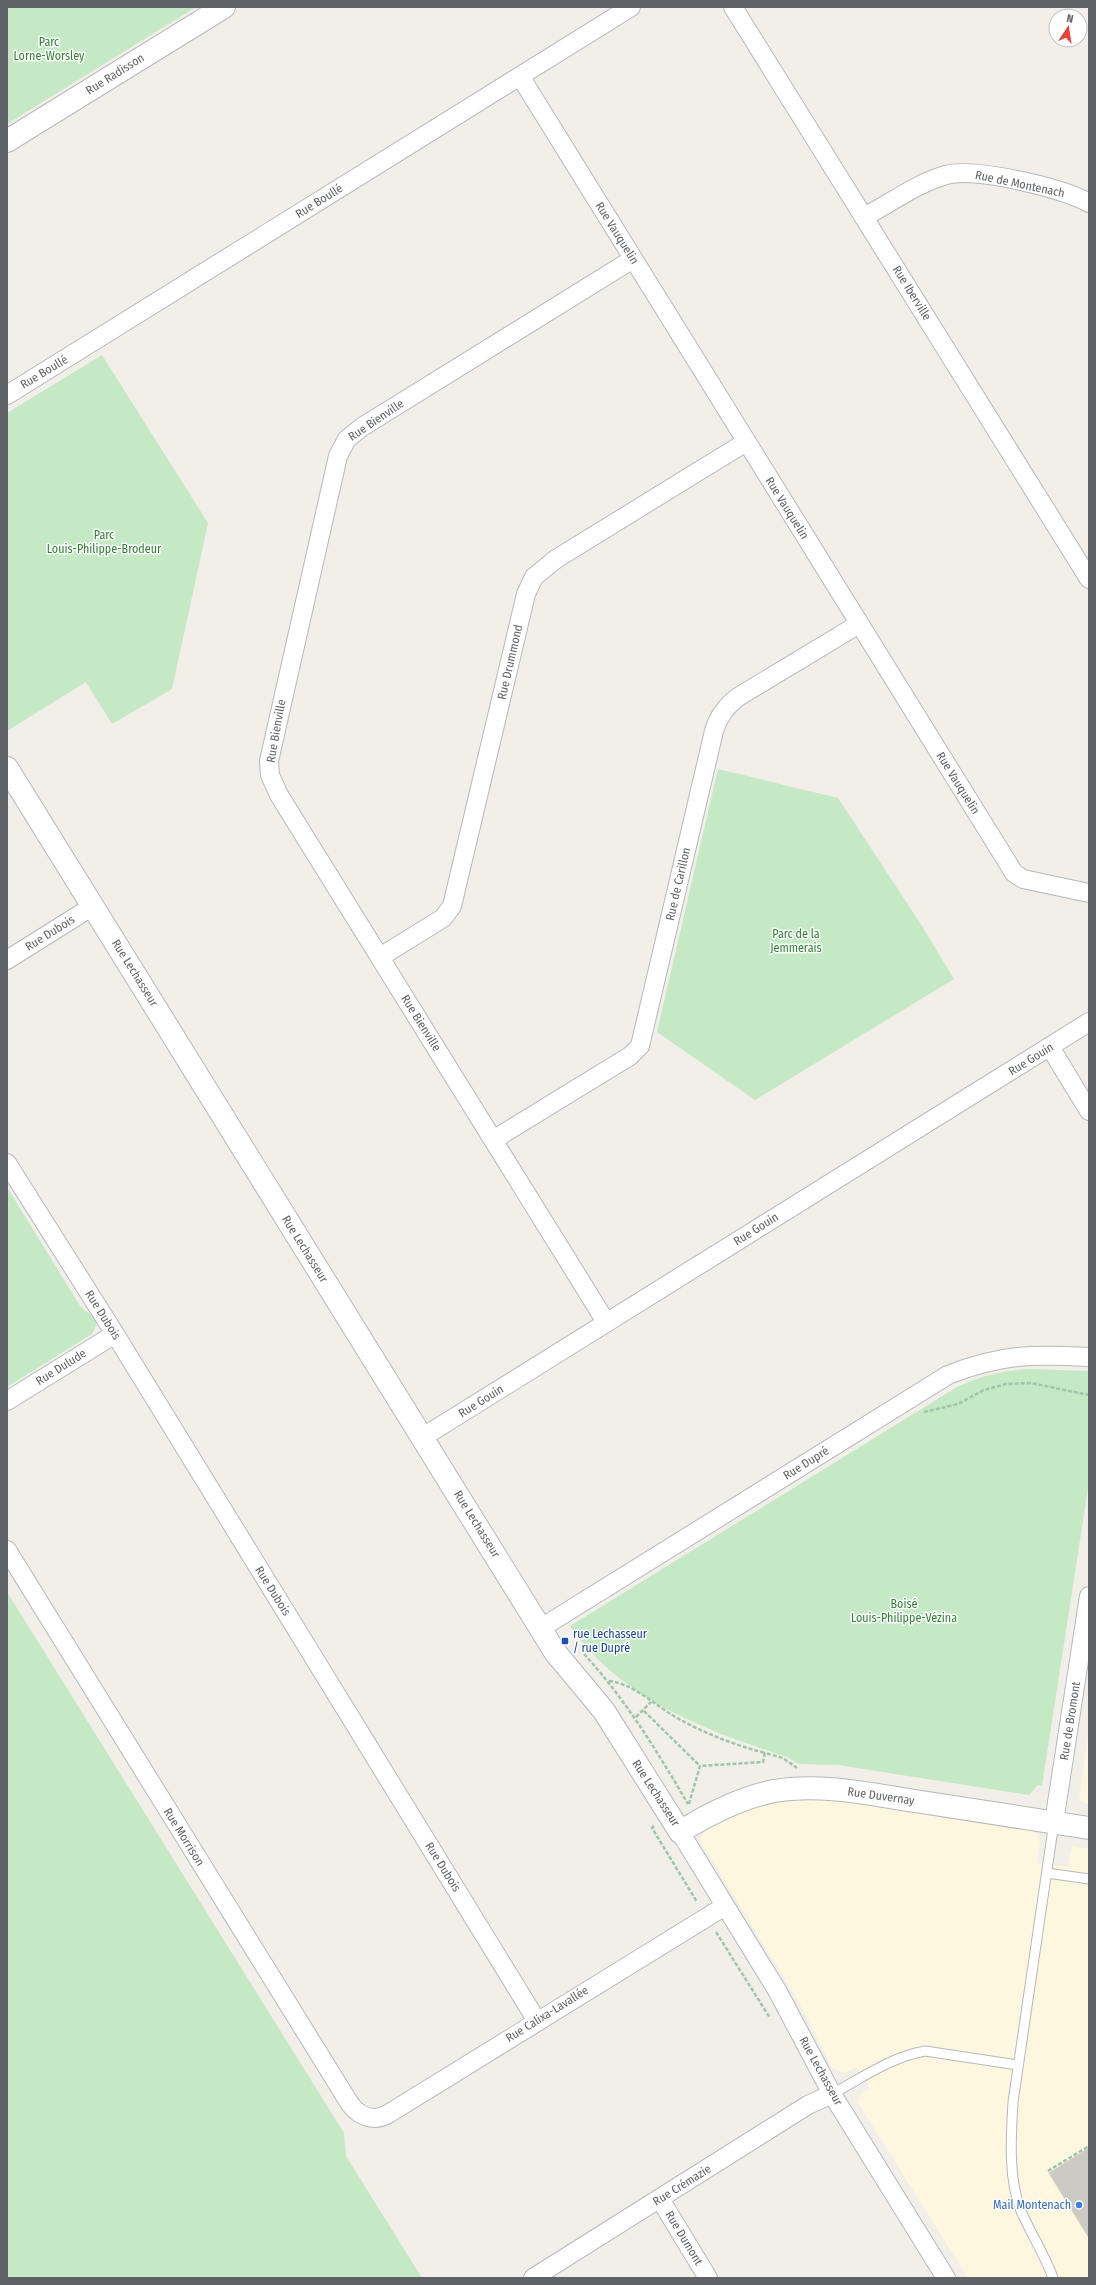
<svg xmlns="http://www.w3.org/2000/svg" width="1096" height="2285" viewBox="0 0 1096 2285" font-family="'Fira Sans Condensed',sans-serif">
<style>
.commercial{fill:#fef7e0}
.green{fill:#c5e8c5}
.building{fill:#cccac5;stroke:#d6d1c6}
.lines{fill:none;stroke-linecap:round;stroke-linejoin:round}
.service-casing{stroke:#b5b8bc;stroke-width:11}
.minor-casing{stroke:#b5b8bc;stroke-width:20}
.tertiary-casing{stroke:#b5b8bc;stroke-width:24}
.path{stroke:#9cc7a9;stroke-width:2.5;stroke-dasharray:4 2;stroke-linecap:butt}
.service{stroke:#fff;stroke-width:9}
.minor{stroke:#fff;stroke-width:18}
.tertiary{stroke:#fff;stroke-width:22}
.transit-dot{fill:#1a4fb4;stroke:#fff;stroke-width:1.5}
.shop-dot{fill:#3f7fe0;stroke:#fff;stroke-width:1.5}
.labels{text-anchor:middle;stroke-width:3;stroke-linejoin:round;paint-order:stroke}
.park-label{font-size:12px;fill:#348238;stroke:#fff}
.street-label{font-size:12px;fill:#5f6368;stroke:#fff}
.transit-label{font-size:12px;fill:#164399;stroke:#fff;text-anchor:start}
.shop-label{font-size:12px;fill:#366cbe;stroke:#fff;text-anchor:end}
</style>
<rect width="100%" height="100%" fill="#f1efe8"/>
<!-- commercial -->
<path class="commercial" d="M1089 1731V1804L1079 1801Z
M828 1798 1030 1829 1037 1834 1040 1842 1037 1863 1068 1867 1072 1846 1089 1849V2278H968L857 2101 861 2094 870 2088 857 2067 844 2073 832 2068 796 1997 702 1844 701 1838 706 1828 734 1814 773 1802Z"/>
<!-- green -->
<path class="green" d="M7 7H196L7 124Z
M102 355 208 523 172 689 112 724 86 682 7 731V413Z
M718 769 838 798 922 926 954 979 755 1100 657 1032Z
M7 1187 80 1306C90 1317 103 1315 92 1334L7 1387Z
M1028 1369 1089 1371V1482L1042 1786 1038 1785 1029 1795 838 1765 799 1764 787 1757C707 1731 620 1699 570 1626L957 1387C980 1376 1002 1371 1028 1369Z
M7 1592 344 2133 346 2156 422 2278H7Z"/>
<!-- building -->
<path class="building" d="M1089 2148V2238L1049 2173Z"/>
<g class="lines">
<!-- service casing -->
<g class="service-casing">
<path id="service" d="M1047 1873 1089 1879
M832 2094C862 2078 891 2057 925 2051L1018 2065
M1053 2278C1045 2255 1031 2234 1021 2211 1008 2178 1011 2137 1013 2102L1054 1822"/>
</g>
<!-- minor casing -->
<g class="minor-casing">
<path id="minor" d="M733 7 1089 579
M520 76 1014 873 1023 879 1089 893
M864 217C891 203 917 183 946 175 975 167 1063 188 1089 203
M7 395 631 7
M380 957 443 918 452 906 526 594 534 577 556 559 746 442
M7 960 93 906
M1050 1047 1089 1111
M493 1140 630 1056 640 1046 714 731C718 717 726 706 738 697L859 624
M7 1163 115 1334 537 2021
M606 1322 279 795 270 775 269 761 338 456 347 439 362 427 633 259
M7 1401 115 1334
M423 1437 1089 1022
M7 1550 350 2104C360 2117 374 2122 388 2114L725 1906
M541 1628 948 1375C1001 1354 1033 1354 1089 1357
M1054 1822 1089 1596
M680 1832 778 1992 832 2094 946 2278
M660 2199 708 2278
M533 2278 808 2105 832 2094"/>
</g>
<!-- tertiary casing -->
<g class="tertiary-casing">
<path id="tertiary" d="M7 141 224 7
M7 768 555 1652 604 1711 680 1832C710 1813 740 1798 774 1791 821 1783 869 1794 915 1801 973 1810 1031 1819 1089 1828"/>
</g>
<!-- path -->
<path class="path" d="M924 1412 958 1404 984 1390 1006 1384 1031 1383 1089 1395
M584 1654C627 1701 656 1750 688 1804
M609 1681C633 1683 657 1707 679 1719 706 1734 735 1745 765 1753
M644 1711 700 1766
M636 1717 651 1702
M689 1804 700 1766 763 1762 765 1753 783 1758 797 1768
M654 1826 652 1828 697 1902
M716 1932 770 2018
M1048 2171 1089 2146"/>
<!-- service -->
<use href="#service" class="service"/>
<!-- minor -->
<use href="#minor" class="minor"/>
<!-- tertiary -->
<use href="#tertiary" class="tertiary"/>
</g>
<!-- markers -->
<rect class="transit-dot" x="561" y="1637" width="8" height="8" rx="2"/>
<circle class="shop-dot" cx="1079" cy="2205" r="4"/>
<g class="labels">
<!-- park labels -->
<g class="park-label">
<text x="49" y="46">Parc<tspan x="49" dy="14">Lorne-Worsley</tspan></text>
<text x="104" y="539">Parc<tspan x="104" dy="14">Louis-Philippe-Brodeur</tspan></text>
<text x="796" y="938">Parc de la<tspan x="796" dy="14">Jemmerais</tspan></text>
<text x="904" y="1608">Boisé<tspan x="904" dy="14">Louis-Philippe-Vézina</tspan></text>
</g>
<!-- street labels -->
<g class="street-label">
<text transform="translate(115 74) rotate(-32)" y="4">Rue Radisson</text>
<text transform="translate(1020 184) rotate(12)" y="4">Rue de Montenach</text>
<text transform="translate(319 201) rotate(-32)" y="4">Rue Boullé</text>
<text transform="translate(617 233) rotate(58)" y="4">Rue Vauquelin</text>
<text transform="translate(912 293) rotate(58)" y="4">Rue Iberville</text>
<text transform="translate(44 372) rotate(-31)" y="4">Rue Boullé</text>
<text transform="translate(376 420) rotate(-34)" y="4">Rue Bienville</text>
<text transform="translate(787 508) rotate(58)" y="4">Rue Vauquelin</text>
<text transform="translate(510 662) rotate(-77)" y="4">Rue Drummond</text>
<text transform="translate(276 731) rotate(-80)" y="4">Rue Bienville</text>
<text transform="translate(958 783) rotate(58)" y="4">Rue Vauquelin</text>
<text transform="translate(678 884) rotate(-77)" y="4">Rue de Carillon</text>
<text transform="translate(50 933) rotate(-32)" y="4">Rue Dubois</text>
<text transform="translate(135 973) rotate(58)" y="4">Rue Lechasseur</text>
<text transform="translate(421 1023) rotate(58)" y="4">Rue Bienville</text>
<text transform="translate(1031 1059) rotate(-32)" y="4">Rue Gouin</text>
<text transform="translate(756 1229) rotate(-32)" y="4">Rue Gouin</text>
<text transform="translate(305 1249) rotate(58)" y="4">Rue Lechasseur</text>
<text transform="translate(103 1315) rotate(58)" y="4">Rue Dubois</text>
<text transform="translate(61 1367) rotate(-32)" y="4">Rue Dulude</text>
<text transform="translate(481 1401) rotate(-32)" y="4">Rue Gouin</text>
<text transform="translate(806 1463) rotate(-32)" y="4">Rue Dupré</text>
<text transform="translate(477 1524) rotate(58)" y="4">Rue Lechasseur</text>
<text transform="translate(273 1591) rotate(58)" y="4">Rue Dubois</text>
<text transform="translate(1070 1721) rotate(-81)" y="4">Rue de Bromont</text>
<text transform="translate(656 1793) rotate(57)" y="4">Rue Lechasseur</text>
<text transform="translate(881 1796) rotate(8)" y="4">Rue Duvernay</text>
<text transform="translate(184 1837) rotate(58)" y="4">Rue Morrison</text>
<text transform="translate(443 1867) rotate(58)" y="4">Rue Dubois</text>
<text transform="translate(547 2014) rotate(-32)" y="4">Rue Calixa-Lavallée</text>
<text transform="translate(821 2071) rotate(61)" y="4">Rue Lechasseur</text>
<text transform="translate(682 2185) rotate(-32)" y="4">Rue Crémazie</text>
<text transform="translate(684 2238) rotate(59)" y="4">Rue Dumont</text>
</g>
<!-- transit labels -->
<g class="transit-label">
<text x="573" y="1638">rue Lechasseur<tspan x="573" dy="14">/ rue Dupré</tspan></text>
</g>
<!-- shop labels -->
<g class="shop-label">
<text x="1071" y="2209">Mail Montenach</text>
</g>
</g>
<!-- border -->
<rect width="1096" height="2285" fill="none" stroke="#5f6368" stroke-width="16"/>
<!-- north arrow -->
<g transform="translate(1068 28) rotate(12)"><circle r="19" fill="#ffffff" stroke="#bfc1c3"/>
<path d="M0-3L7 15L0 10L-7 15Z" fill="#ea4335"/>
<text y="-6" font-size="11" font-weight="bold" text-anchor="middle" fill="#5f6368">N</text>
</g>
</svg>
